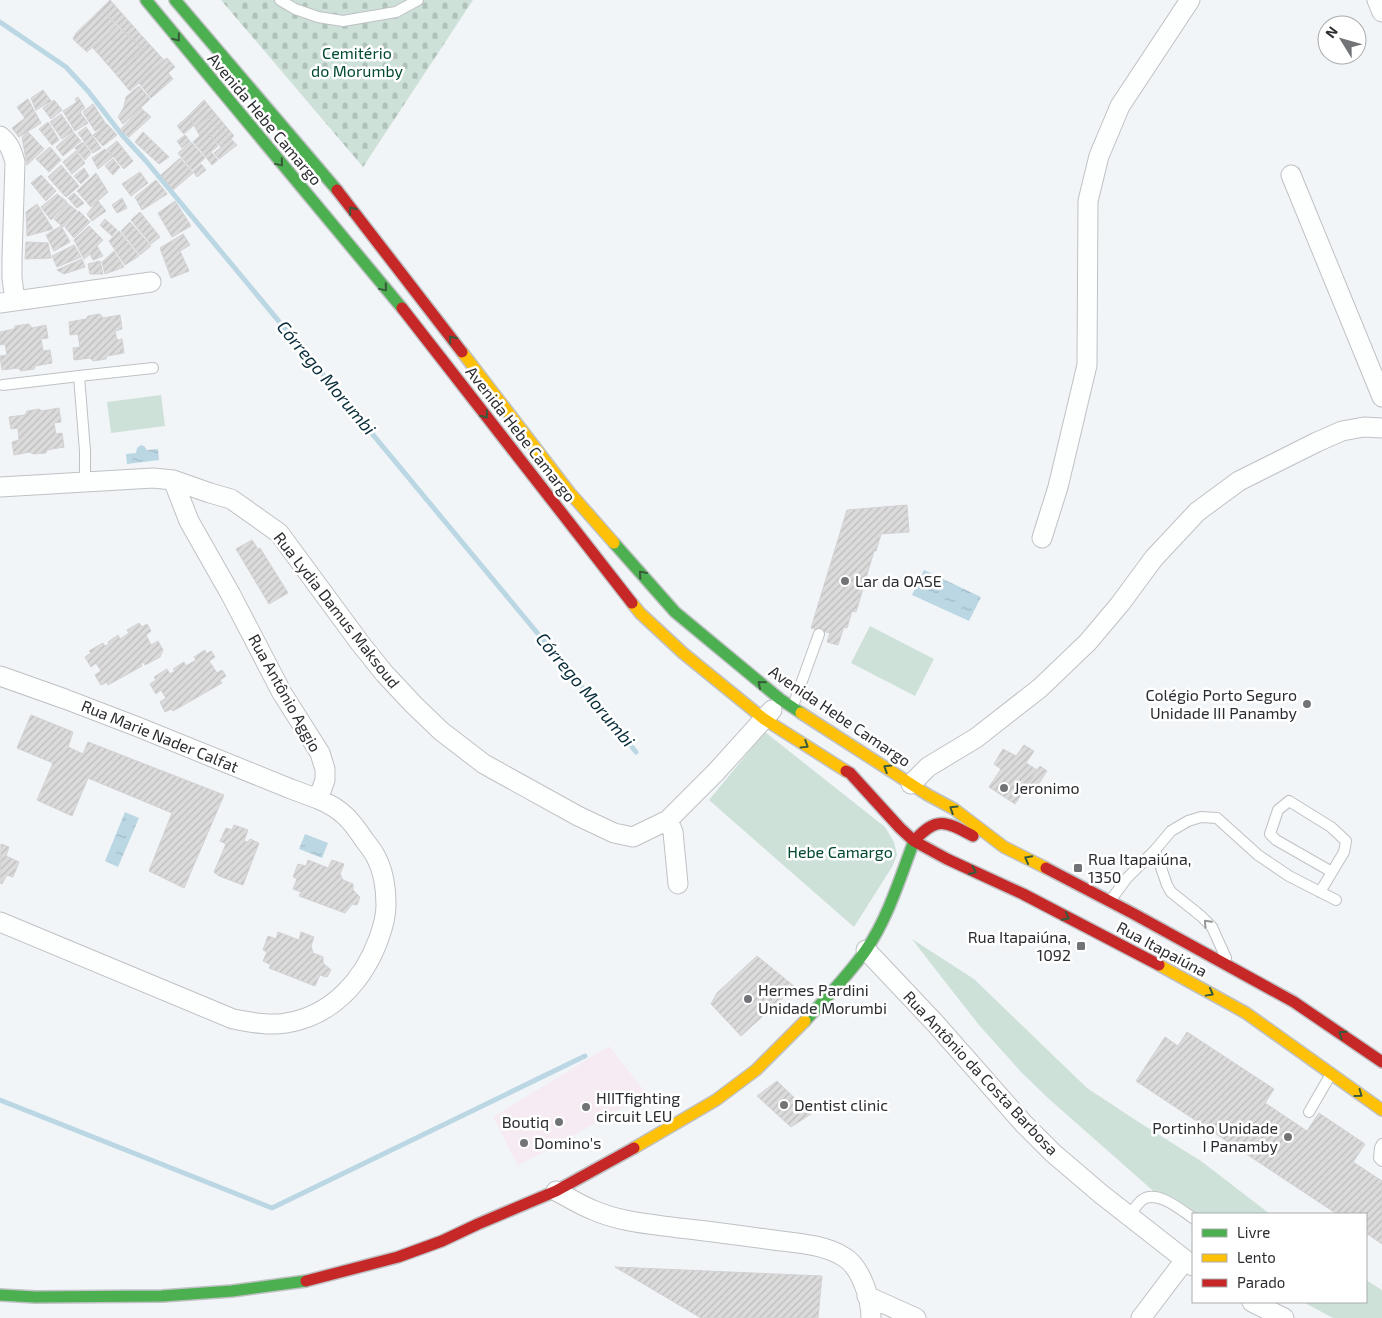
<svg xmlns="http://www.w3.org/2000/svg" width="1382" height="1318" viewBox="0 0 1382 1318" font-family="'Exo 2',sans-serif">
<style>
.commercial{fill:#f6ebf3}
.green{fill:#cde1d8}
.cemetery{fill:url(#cemetery-stones)}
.water{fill:url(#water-ripples)}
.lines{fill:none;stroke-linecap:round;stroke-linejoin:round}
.stream{stroke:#bbd7e4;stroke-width:5}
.building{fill:url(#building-hatch);stroke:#d2d1d3}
.lane-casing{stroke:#bfc1c4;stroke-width:12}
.street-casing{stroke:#bfc1c4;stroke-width:21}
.fast-casing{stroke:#bfc1c4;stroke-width:14}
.slow-casing{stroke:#bfc1c4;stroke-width:14}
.jam-casing{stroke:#bfc1c4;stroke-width:14}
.lane{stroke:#fdfefe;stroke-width:10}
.street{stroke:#fdfefe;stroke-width:19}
.fast{stroke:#4caf50;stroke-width:11}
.slow{stroke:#ffc107;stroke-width:11}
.jam{stroke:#c62828;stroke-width:11}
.oneway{stroke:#375a3b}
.oneway2{stroke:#949697}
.poi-dot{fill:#717376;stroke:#fff;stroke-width:2}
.labels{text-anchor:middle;stroke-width:5;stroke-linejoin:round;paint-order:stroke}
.park-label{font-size:16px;fill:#004930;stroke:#fff}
.street-label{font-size:16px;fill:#2b2d30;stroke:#fff}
.poi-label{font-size:16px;fill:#2b2d30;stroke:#fff;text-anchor:start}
.water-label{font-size:18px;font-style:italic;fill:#092d3b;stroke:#fff}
</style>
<defs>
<pattern id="cemetery-stones" width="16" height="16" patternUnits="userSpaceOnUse" patternTransform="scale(1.25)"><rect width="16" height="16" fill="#cde1d8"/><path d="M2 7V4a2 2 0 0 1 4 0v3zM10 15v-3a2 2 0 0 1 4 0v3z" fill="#b0c1ba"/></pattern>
<pattern id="water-ripples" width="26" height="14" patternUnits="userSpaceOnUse" patternTransform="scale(1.25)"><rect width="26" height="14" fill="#bbd7e4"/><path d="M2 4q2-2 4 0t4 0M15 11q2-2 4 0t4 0" fill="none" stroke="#a1b9c4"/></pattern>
<pattern id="building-hatch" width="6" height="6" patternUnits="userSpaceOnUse" patternTransform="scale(1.25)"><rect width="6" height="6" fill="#dcdbdc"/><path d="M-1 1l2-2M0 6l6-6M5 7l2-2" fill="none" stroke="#bdbcbd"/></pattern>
</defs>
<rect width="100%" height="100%" fill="#f2f5f8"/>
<!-- commercial -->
<path class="commercial" d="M609 1046 647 1094 518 1166 493 1117Z"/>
<!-- green -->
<path class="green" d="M161 395 165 426 111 433 107 402Z
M870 626 934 659 915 696 851 663Z
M765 732 885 827 894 842 897 855 892 867 854 927 709 800Z
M912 939 974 979 1087 1088 1137 1121 1201 1161 1270 1214H1193V1226L1049 1099 1022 1073 979 1025 932 965Z
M1366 1280 1382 1290V1318H1333L1303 1302H1366Z"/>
<!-- cemetery -->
<path class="cemetery" d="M221 0H473L363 167Z"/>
<!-- water -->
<path class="water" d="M141 445 144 446 147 450 158 449 159 460 127 464 126 454 136 453 137 448Z
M924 570 981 597 969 621 912 595Z
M125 812 139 818 118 867 105 861Z
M305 834 328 843 322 858 299 849Z"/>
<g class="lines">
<!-- stream -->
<path class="stream" d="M0 22 66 67 88 91 122 135 146 161 636 752
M0 1100 272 1208 585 1056"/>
</g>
<!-- building -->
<path class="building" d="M110 0 149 44 143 49 101 9Z
M101 9 117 26 87 52 73 39 76 33Z
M117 26 143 49 115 73 93 48Z
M149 44 164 60 130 91 115 73Z
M167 58 175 67 168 73 173 79 151 98 139 83Z
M139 86 150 99 123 124 118 117 124 107 126 97Z
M43 90 51 101 36 110 31 98Z
M78 97 85 108 80 112 88 123 75 131 63 111 77 102 75 99Z
M28 99 41 123 19 137 12 128 25 118 17 107Z
M54 100 62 110 51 119 43 108Z
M204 100 214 112 195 127 188 116Z
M93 104 106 124 95 131 83 112Z
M141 108 151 117 129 137 120 130Z
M214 112 234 136 231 139 213 123 208 117Z
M61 114 73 131 62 139 50 122Z
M188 116 194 125 184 134 177 126Z
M208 117 213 123 200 136 195 127Z
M48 122 59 140 52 145 39 129Z
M213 123 231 139 221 147 205 131Z
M107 124 117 135 103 146 93 135Z
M86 127 101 148 93 153 78 133Z
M205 131 215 140 202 152 193 142Z
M28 132 44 149 27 165 22 137Z
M73 132 81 141 63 156 56 147Z
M143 132 169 157 159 164 135 142Z
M185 135 190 141 182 148 177 141Z
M231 139 237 145 219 159 214 153Z
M117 141 133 161 124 169 107 149Z
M83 142 91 153 85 160 75 148Z
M191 142 205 158 192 170 178 153Z
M215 142 218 146 211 152 218 160 212 165 202 152Z
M50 147 61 160 49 172 36 159Z
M105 149 113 157 98 169 92 158Z
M76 151 85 163 72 174 63 162Z
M180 158 193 173 173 190 161 175Z
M113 159 120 167 113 175 105 166Z
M201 164 206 170 197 177 193 171Z
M61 165 79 186 66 197 48 177Z
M84 168 89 176 81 184 74 176Z
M140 172 148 183 131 196 122 184Z
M96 173 108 192 91 207 77 191Z
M41 175 56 191 46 201 31 183Z
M156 180 167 194 142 210 135 197Z
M74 193 84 203 77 208 68 198Z
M57 194 67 202 51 220 41 207Z
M122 198 127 208 117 213 112 205Z
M98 201 106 211 92 221 87 214Z
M175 201 191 226 172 237 158 213Z
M67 203 77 211 63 227 54 219Z
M37 204 53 229 27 236 26 212Z
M79 211 90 222 74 238 65 227Z
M140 212 160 237 151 244 131 220Z
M105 219 117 230 112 236 100 225Z
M130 222 151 246 140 255 121 231Z
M61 226 70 242 54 251 46 235Z
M89 226 103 240 97 246 103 256 93 260 90 254 84 259 74 240Z
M119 231 139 256 125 265 109 241Z
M183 234 190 245 180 251 189 271 171 278 160 248Z
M26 242 48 243 51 258 25 259Z
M74 245 81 257 57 267 52 256Z
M114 251 124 267 105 274 102 262Z
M82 259 85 267 64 274 57 270Z
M100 261 103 274H90L88 264Z
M100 314 103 318 120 315 122 329 115 331 117 340 122 339 124 353 107 356 106 359 93 361 90 358 74 360 73 348 80 347 78 334 70 335 69 322 86 319 88 316Z
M29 324 32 328 46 325 48 338 41 339 43 351 50 350 52 363 35 366 34 369 21 371 18 368 2 370 0 356 7 355 5 344 0 345V332L14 329 15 326Z
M59 408 61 422 54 423 56 434 62 433 64 447 47 450 46 453 33 454 30 452 14 455 12 442 19 440 18 428 11 429 9 417 25 415 27 411 39 409 42 411Z
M907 505 909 532 881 534 876 551H874L856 612 852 611 847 628 844 627 838 645 827 642 830 633 811 628 847 510Z
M252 540 258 549 260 548 288 593 269 604 236 549Z
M139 623 142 627 147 624 151 631 146 635 151 645 158 641 163 650 160 657 145 665 143 662 141 664 142 666 108 685 107 682 101 685 95 675 101 671 96 663 91 667 85 657 91 653 89 651 103 643 105 646 109 644 108 642 118 635 120 639 129 633 127 630Z
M205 650 206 654 211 651 215 657 209 661 217 673 222 670 226 676 220 680 222 683 173 711 171 709 165 712 160 702 166 698 161 690 156 694 150 684 156 680 154 677 167 669 170 674 175 671 173 669 184 662 186 666 196 660 194 657Z
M31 715 73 732 68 747 83 754 88 742 224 795 184 888 149 871 172 813 88 778 72 816 37 800 53 763 17 748Z
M1024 745 1034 751 1026 763 1037 770 1015 804 989 787 1001 769 994 764 1003 749 1016 756Z
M1040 766 1047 771 1035 789 1027 784Z
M234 825 248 830 244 841 248 842 250 839 259 843 243 885 219 876 214 872 226 844 220 841 226 828 232 830Z
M1 844 9 847 6 856 19 862 13 877 7 875 2 884 0 883Z
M308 860 328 868 332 860 344 864 340 874 343 880 353 884V890L360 897 357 905 352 904 345 913 299 896 301 892 293 889 297 879 293 877 298 864 306 866Z
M278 932 299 940 301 932 314 937 311 946 313 953 323 957V963L331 970 327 977 320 975 315 986 269 968 271 965 263 961 267 952 263 950 268 936 276 939Z
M757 956 795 987 741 1036 711 1004 717 993Z
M1187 1032 1274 1089 1265 1103 1307 1131 1319 1113 1365 1144 1353 1162 1382 1181V1244L1366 1233V1214H1337L1136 1081 1165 1037 1178 1046Z
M777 1081 811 1114 791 1127 757 1096Z
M615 1267 822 1276 818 1318H701Z"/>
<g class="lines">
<!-- lane casing -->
<g class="lane-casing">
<path id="lane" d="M280 0 295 9 318 17 343 21 396 12 418 0
M3 385 79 376
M85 482V451L79 376 153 368
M793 706 819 634
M1155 850 1167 885 1171 892 1201 916 1212 927 1226 958
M1320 892 1344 852 1346 841 1331 827 1289 801 1278 810 1270 834 1276 840 1332 872
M1110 901 1127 878 1155 850 1171 831 1188 821 1201 817 1217 818 1258 855 1289 876 1336 900
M1309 1112 1331 1074
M1382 1144 1380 1148 1379 1158 1382 1161
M1129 1216C1133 1211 1137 1204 1142 1200 1157 1189 1181 1210 1193 1218"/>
</g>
<!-- street casing -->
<g class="street-casing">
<path id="street" d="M1377 0 1382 12
M0 136C9 143 12 151 15 162L12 259V278L15 301
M1291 175 1382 397
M0 303 151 282
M0 487 153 478 173 480 210 493 231 499 279 533 360 643 384 673 413 704 441 731 484 764 578 816 614 833 633 837 668 820
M1042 538 1058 487 1087 365 1088 201 1099 156 1120 106 1190 0
M0 676 65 699 138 727 291 789 318 799
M911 784 928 767 976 738 1040 688 1088 642 1120 604 1154 558 1197 512 1239 481 1317 442 1342 431 1364 427 1382 428
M678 884 673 832 668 820 716 772 772 710
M0 922 233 1019C250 1022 269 1026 286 1023 332 1016 364 980 379 938 383 927 386 916 386 905 386 889 383 870 376 857 373 851 369 846 365 841 351 820 342 809 318 799L325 780V769L320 753 282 693 231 595 189 521 173 480
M866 950 935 1023 1023 1123 1053 1153 1101 1194 1193 1266
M556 1191C568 1197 580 1205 593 1210 620 1222 650 1224 679 1228 708 1231 737 1235 766 1239 791 1243 822 1243 844 1257 861 1267 871 1299 871 1318
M867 1296 916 1318
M1252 1302 1284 1318
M1141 1318 1185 1260"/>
</g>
<!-- fast casing -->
<g class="fast-casing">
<path id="fast" d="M146 0 402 308
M175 0 337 190
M614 543 675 612 780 699 801 713
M805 1021C826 998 848 976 866 950 888 918 900 878 914 841
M0 1295 35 1297 162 1296 232 1291 306 1281"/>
</g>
<!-- slow casing -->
<g class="slow-casing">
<path id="slow" d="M462 352 570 493 614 543
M632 603 640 613 683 653 764 719 846 771
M801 713 928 795 954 809 1004 847 1046 868
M1159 965 1246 1013 1382 1110
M634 1148 716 1100 756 1070 805 1021"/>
</g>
<!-- jam casing -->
<g class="jam-casing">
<path id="jam" d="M337 190 462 352
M402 308 632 603
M846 771 850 773 900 828 914 841 947 859 1023 894 1159 965
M914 841C937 816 945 821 973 836
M1046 868 1134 914 1294 1002 1382 1062
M306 1281 398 1257 442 1241 478 1224 556 1191 634 1148"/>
</g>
<!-- lane -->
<use href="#lane" class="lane"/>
<!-- street -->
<use href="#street" class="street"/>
<!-- fast -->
<use href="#fast" class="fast"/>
<!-- slow -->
<use href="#slow" class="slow"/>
<!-- jam -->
<use href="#jam" class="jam"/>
</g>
<!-- one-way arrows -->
<defs><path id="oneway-chevron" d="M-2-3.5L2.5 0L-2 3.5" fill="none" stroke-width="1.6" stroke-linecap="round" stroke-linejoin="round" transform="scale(1.25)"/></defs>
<g class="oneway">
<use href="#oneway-chevron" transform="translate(177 38) rotate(51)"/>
<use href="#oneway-chevron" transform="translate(280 163) rotate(50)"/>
<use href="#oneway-chevron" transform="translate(352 210) rotate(-128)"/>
<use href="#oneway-chevron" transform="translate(384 288) rotate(50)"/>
<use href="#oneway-chevron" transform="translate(452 339) rotate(-128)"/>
<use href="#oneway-chevron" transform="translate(485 415) rotate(52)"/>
<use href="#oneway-chevron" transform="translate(642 574) rotate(-131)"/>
<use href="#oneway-chevron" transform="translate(761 684) rotate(-140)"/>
<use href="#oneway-chevron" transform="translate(805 745) rotate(32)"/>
<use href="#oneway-chevron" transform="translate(887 768) rotate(-148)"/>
<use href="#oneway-chevron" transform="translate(953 809) rotate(-148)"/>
<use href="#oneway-chevron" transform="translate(1028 859) rotate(-152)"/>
<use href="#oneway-chevron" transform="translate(973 871) rotate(24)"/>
<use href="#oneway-chevron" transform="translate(1066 917) rotate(28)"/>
<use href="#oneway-chevron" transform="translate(1210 993) rotate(29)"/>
<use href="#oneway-chevron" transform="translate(1342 1034) rotate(-146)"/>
<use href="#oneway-chevron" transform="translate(1359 1094) rotate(36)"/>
</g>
<use class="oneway2" href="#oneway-chevron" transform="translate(1207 923) rotate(-133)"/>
<!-- markers -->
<g class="poi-dot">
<circle cx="845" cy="581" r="5"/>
<circle cx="1307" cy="704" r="5"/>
<circle cx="1004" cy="788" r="5"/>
<rect x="1073" y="863" width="10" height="10" rx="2.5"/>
<rect x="1076" y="941" width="10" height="10" rx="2.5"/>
<circle cx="748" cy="999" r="5"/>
<circle cx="784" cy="1105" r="5"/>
<circle cx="586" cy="1107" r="5"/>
<circle cx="559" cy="1122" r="5"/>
<circle cx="1288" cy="1137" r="5"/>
<circle cx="524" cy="1143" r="5"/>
</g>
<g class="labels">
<!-- park labels -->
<g class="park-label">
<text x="357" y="59">Cemitério<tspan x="357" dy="18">do Morumby</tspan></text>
<text x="840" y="858">Hebe Camargo</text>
</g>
<!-- street labels -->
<g class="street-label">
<text transform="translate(265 119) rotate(50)" y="6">Avenida Hebe Camargo</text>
<text transform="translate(521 434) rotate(52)" y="6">Avenida Hebe Camargo</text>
<text transform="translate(337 610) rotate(52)" y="6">Rua Lydia Damus Maksoud</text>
<text transform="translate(285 693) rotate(61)" y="6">Rua Antônio Aggio</text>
<text transform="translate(840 716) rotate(34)" y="6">Avenida Hebe Camargo</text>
<text transform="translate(160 736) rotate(22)" y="6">Rua Marie Nader Calfat</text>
<text transform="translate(1162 949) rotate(28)" y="6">Rua Itapaiúna</text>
<text transform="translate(981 1073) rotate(47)" y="6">Rua Antônio da Costa Barbosa</text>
</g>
<!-- poi labels -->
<g class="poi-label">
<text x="855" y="587">Lar da OASE</text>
<text x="1297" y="701" text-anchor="end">Colégio Porto Seguro<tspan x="1297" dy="18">Unidade III Panamby</tspan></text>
<text x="1014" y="794">Jeronimo</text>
<text x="1088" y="865">Rua Itapaiúna,<tspan x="1088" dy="18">1350</tspan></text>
<text x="1071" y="943" text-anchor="end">Rua Itapaiúna,<tspan x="1071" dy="18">1092</tspan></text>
<text x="758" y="996">Hermes Pardini<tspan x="758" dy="18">Unidade Morumbi</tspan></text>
<text x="596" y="1104">HIITfighting<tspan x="596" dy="18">circuit LEU</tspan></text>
<text x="794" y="1111">Dentist clinic</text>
<text x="549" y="1128" text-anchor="end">Boutiq</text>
<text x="1278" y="1134" text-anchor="end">Portinho Unidade<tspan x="1278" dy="18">I Panamby</tspan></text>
<text x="534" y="1149">Domino's</text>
</g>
<!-- water labels -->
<g class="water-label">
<text transform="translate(326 378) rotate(50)" y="6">Córrego Morumbi</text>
<text transform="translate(585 690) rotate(50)" y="6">Córrego Morumbi</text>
</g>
</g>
<!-- legend -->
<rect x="1192" y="1213" width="175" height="90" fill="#ffffff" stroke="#aaabac"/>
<rect x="1202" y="1229" width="25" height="8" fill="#4caf50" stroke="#aaabac"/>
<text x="1237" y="1238" font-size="15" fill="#2b2d30">Livre</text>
<rect x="1202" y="1254" width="25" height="8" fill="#ffc107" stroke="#aaabac"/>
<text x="1237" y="1263" font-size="15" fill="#2b2d30">Lento</text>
<rect x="1202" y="1279" width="25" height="8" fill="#c62828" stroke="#aaabac"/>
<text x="1237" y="1288" font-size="15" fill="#2b2d30">Parado</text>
<!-- north arrow -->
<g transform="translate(1342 40) rotate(307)"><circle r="24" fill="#ffffff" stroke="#aaabac"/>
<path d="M0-4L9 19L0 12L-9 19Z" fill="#717376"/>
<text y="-8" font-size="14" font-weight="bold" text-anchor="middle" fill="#2b2d30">N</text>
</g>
</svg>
